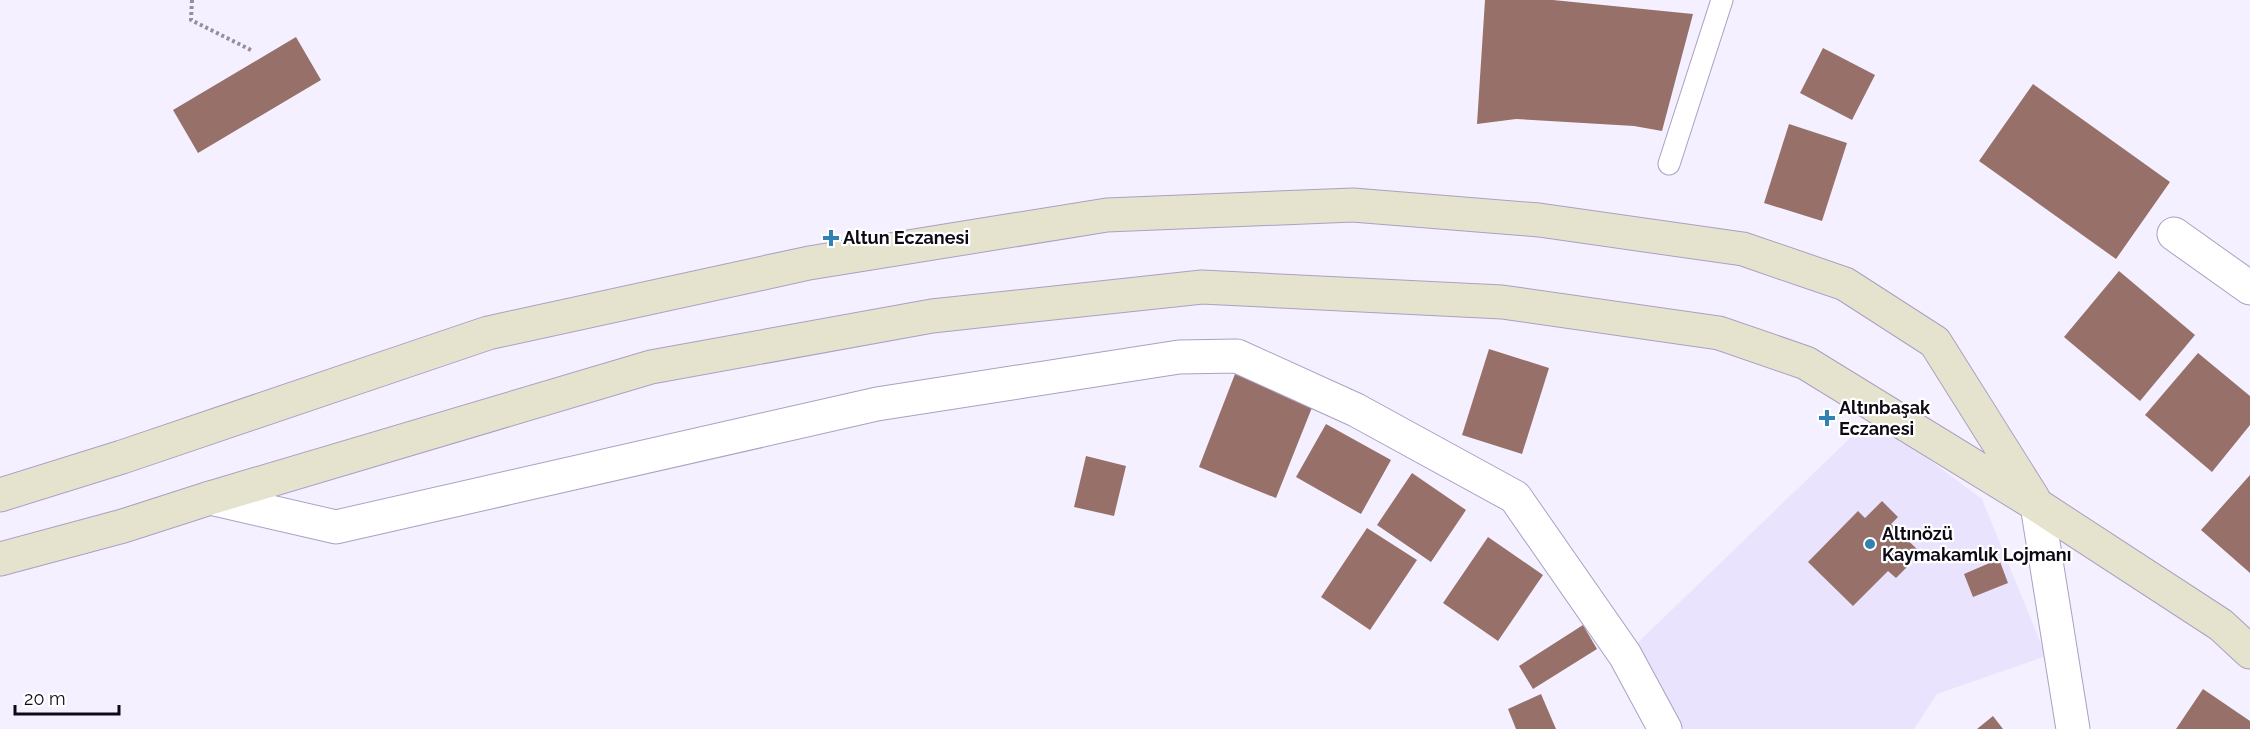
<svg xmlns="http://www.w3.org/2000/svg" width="2250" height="729" viewBox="0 0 2250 729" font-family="Raleway,sans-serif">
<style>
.built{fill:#eae3fd}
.building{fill:#977169}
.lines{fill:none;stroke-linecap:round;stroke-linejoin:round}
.lane-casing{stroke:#aaa0c2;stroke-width:23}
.street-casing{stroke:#aaa0c2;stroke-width:35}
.secondary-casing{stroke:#aaa0c2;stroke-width:35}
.path{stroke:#938f9c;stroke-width:4;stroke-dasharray:3 3;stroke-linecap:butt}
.lane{stroke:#fff;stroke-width:21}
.street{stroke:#fff;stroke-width:33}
.secondary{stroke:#e5e3cd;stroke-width:33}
.poi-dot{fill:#2f82b2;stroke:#fff;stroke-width:2}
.labels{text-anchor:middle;stroke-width:4.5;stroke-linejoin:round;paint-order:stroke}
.poi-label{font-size:18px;font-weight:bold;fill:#0e0a15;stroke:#fff;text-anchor:start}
</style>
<rect width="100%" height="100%" fill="#f4f0ff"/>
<!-- built -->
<path class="built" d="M1872 417 1982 499 2046 656 1937 694 1914 729H1677L1629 651Z"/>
<!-- building -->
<path class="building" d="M1485 0H1553L1693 14 1662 131 1634 126 1516 119 1477 124Z
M296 37 321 80 198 153 173 110Z
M1823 48 1875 75 1852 120 1800 93Z
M2033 84 2170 182 2116 259 1979 161Z
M1789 124 1847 143 1822 221 1764 203Z
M2119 271 2195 335 2140 401 2064 337Z
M1489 349 1549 368 1522 454 1462 435Z
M2198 353 2250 396V425L2212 472 2145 415Z
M1235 374 1313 405 1276 498 1199 467Z
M1326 424 1391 460 1361 514 1296 477Z
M1086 456 1126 466 1114 516 1074 507Z
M1412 473 1466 510 1431 562 1377 525Z
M2250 475V573L2201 530Z
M1882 501 1898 517 1891 524 1921 553 1896 578 1888 571 1853 606 1808 562 1858 511 1865 518Z
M1367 528 1417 560 1370 630 1321 597Z
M1488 537 1543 575 1498 641 1443 603Z
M1999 559 2008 583 1973 597 1964 574Z
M1583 625 1597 649 1533 689 1519 666Z
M2203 689 2250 721V729H2176Z
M1541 694 1556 729H1516L1508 709Z
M1993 716 2003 729H1977Z"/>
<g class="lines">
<!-- lane casing -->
<g class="lane-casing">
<path id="lane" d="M1669 164 1722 0"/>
</g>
<!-- street casing -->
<g class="street-casing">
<path id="street" d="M2174 234 2250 288
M210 498 336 527 877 404 1179 357 1237 356 1356 410 1515 497 1625 655 1665 729
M2037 505 2073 729"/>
</g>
<!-- secondary casing -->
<g class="secondary-casing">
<path id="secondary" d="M0 495 122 457 488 333 809 263 1107 215 1353 205 1539 220 1743 249 1845 284 1935 342 2033 498
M0 559 123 526 210 498 651 367 932 316 1202 287 1502 302 1719 333 1806 363 2037 505 2221 625 2250 652"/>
</g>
<!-- path -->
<path class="path" d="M192 0 191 20 251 50"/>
<!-- lane -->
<use href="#lane" class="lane"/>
<!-- street -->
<use href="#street" class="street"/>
<!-- secondary -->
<use href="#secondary" class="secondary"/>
</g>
<!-- markers -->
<g class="poi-dot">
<path d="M828 229h6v6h6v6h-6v6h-6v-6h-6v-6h6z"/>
<path d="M1824 409h6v6h6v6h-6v6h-6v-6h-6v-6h6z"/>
<circle cx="1870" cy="544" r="6"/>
</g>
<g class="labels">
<!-- poi labels -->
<g class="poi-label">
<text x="843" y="244">Altun Eczanesi</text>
<text x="1839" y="414">Altınbaşak<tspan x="1839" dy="21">Eczanesi</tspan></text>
<text x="1882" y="540">Altınözü<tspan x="1882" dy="21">Kaymakamlık Lojmanı</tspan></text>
</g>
</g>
<!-- scale -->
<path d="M15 705v9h104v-9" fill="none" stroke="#0e0a15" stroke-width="3"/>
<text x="24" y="705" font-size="18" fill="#0e0a15" stroke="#ffffff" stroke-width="4.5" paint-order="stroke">20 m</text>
</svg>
